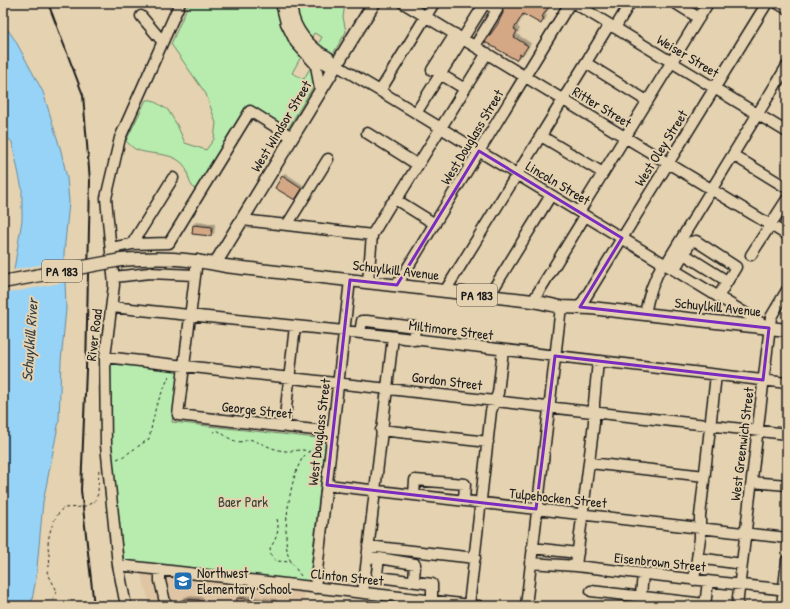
<svg xmlns="http://www.w3.org/2000/svg" width="790" height="609" viewBox="0 0 790 609" font-family="'Patrick Hand',sans-serif">
<style>
.built{fill:#dfc5a3}
.green{fill:#b7ecae;stroke:#6a8465;fill-rule:evenodd}
.water{fill:#97d3f7;stroke:#668a9f}
.pier{fill:#e4d2b0}
.building{fill:#d4a785;stroke:#1c1c1c;filter:url(#shadow)}
.lines{fill:none;stroke-linecap:round;stroke-linejoin:round}
.minor-casing{stroke:#1c1c1c;stroke-width:13}
.major-casing{stroke:#1c1c1c;stroke-width:15}
.path{stroke:#1c1c1c;stroke-width:1;stroke-dasharray:3 3;stroke-linecap:butt}
.minor{stroke:#e4d2b0;stroke-width:10}
.major{stroke:#e4d2b0;stroke-width:12}
.rail{stroke:#1c1c1c;stroke-width:2}
.major-bridge-casing{stroke:#1c1c1c;stroke-width:15;stroke-linecap:butt}
.major-bridge{stroke:#e4d2b0;stroke-width:12}
.marked{fill:none;stroke:#7b2cbf;stroke-width:3;stroke-linejoin:round}
.labels{text-anchor:middle;stroke-width:4;stroke-linejoin:round;paint-order:stroke}
.shield{fill:#e4d2b0;stroke:#585348;stroke-width:1}
.shield-label{font-size:13px;font-weight:bold;fill:#1c1c1c}
.street-label{font-size:14px;fill:#1c1c1c;stroke:#e4d2b0}
.park-label{font-size:14px;fill:#3b4639;stroke:#e4d2b0}
.poi-label{font-size:14px;fill:#1c1c1c;stroke:#e4d2b0;text-anchor:start}
.water-label{font-size:15px;font-style:italic;fill:#354148;stroke:#e4d2b0}
</style>
<defs>
<filter id="shadow"><feDropShadow dx="2.5" dy="-2.5" stdDeviation="0" flood-color="#0004"/></filter>
</defs>
<rect width="100%" height="100%" fill="#e4d2b0"/>
<filter id="ink" filterUnits="userSpaceOnUse"><feTurbulence type="fractalNoise" baseFrequency=".025" numOctaves="2"/><feDisplacementMap in="SourceGraphic" scale="8" xChannelSelector="R" yChannelSelector="G"/><feConvolveMatrix kernelMatrix="1 2 1 2 8 2 1 2 1" color-interpolation-filters="sRGB"/></filter>
<g filter="url(#ink)">
<!-- built -->
<path class="built" d="M140 572 305 591 303 606H151Z"/>
<!-- green -->
<path class="green" d="M189 3H345L343 17 346 32 287 130 248 105 196 190C186 183 190 170 182 163 169 151 150 156 135 149 132 147 128 143 126 141L146 100H152L168 110 177 125 185 143 206 150 214 139 216 123 206 94 171 44ZM314 33 322 37 313 54 305 50ZM303 53 315 59 304 79 292 73Z
M111 362 179 369 172 422 326 439 309 584 124 561 108 435Z"/>
<!-- water -->
<path class="water" d="M3 23 15 40 43 92 61 151 67 178 69 202 64 253 66 309 61 361 59 421 43 502 36 578 31 606H3V307L5 294 13 276 22 220V189L12 142 3 134Z"/>
<!-- pier -->
<path class="pier" d="M66 260V282L3 294 9 281 12 270Z"/>
<!-- building -->
<path class="building" d="M504 3H551L542 17 544 18 541 24 523 14 514 29 517 31 514 37 528 46 522 55 520 54 516 60 485 42 497 25 503 13 502 6Z
M282 176 302 189 295 200 275 188Z
M787 211V226L780 222Z
M193 225 212 227 211 236 192 234Z
M237 598 274 602V606H236Z
M185 599 199 600 208 606H172Z"/>
<g class="lines">
<!-- minor casing -->
<g class="minor-casing">
<path id="minor" d="M281 3 286 23 296 43 316 65 320 90
M291 3C292 24 304 41 321 53 327 56 330 57 332 63
M403 3 787 235
M574 3 787 132
M675 3 699 18
M777 3 787 9
M141 16 162 41
M615 28 630 3
M475 46 497 10 485 3
M306 53 328 65 332 63 336 65 380 91 768 327
M586 63 647 101
M432 70 455 34
M440 74 465 89
M380 91 434 3
M416 113 485 3
M367 133 418 165
M541 136 603 173
M733 155 787 188
M395 199 435 224
M579 212 708 3
M242 220 287 225 328 159
M287 225 372 235 390 205 400 194 487 53
M132 244 173 178
M111 248 132 244 169 243 250 111 292 137
M684 254 727 281
M751 255 787 199
M197 260 178 415 333 432
M666 264 787 66
M674 270 691 242 696 241 736 267 718 297
M114 277 150 273 194 275
M368 282 372 235
M397 285 570 3
M445 291 609 25
M489 296 551 195
M533 301 585 216
M112 307 344 331 787 383
M579 308 767 3
M645 314C648 296 654 279 663 263
M360 333 362 321H367L415 327 414 340
M105 357 787 434
M284 426 295 326
M381 430 488 442
M590 463 705 476
M752 482 787 485
M327 485 787 538
M414 495 415 480 465 484 464 501
M368 546 475 558
M532 548 578 553
M367 557 379 558 377 573 379 577 432 584V601
M379 558 415 564 414 581
M698 558 742 564
M530 563 576 566 787 590
M118 565 479 606
M576 566 594 422V403L598 361
M160 570V581L166 606
M694 580 700 538V516L716 375
M315 588 350 280
M591 591 705 604
M363 593 393 337
M469 605 491 411 498 393 503 350
M126 606 118 565 106 445 105 357 114 285 106 198 120 138 180 3
M526 606 561 307
M640 606 643 574
M705 606 708 581
M737 606 771 317 787 290
M782 606 787 560"/>
</g>
<!-- major casing -->
<g class="major-casing">
<path id="major" d="M121 260C160 257 187 258 225 266L533 301 561 307 591 308 787 330
M215 264 374 3"/>
</g>
<!-- path -->
<path class="path" d="M213 433 217 430C227 436 236 447 249 439 263 443 275 452 290 451 298 451 301 448 309 452
M117 459 124 456 149 439 156 406 170 374
M277 519C280 530 276 540 270 548L271 555 276 561 291 562
M301 576C297 570 292 564 289 558 281 538 290 469 306 454 310 450 317 447 322 444
M53 606 52 602 57 591 47 572C52 561 48 555 48 544 49 531 54 517 63 508L83 507 94 502 98 494 99 467"/>
<!-- minor -->
<use href="#minor" class="minor"/>
<!-- major -->
<use href="#major" class="major"/>
<!-- rail -->
<path class="rail" d="M48 3 83 95 90 181 86 370 81 490 94 606"/>
<!-- major-bridge casing -->
<g class="major-bridge-casing">
<path id="major-bridge" d="M3 282 121 260"/>
</g>
<!-- major-bridge -->
<use href="#major-bridge" class="major-bridge"/>
</g>
</g>
<!-- marked area -->
<path class="marked" d="M479 151 622 238 580 307 769 328 763 380 555 356 536 509 327 485 350 280 397 285Z"/>
<!-- icons -->
<defs>
<g id="school-square" transform="scale(1)"><rect x="-9" y="-9" width="18" height="18" rx="4" fill="#1f6fb2" stroke="#e4d2b0"/><path d="M0-5L7-2L0 1L-7-2ZM-4 1L0 2.5L4 1V4Q0 6-4 4Z" fill="#fff"/></g>
</defs>
<g fill-rule="evenodd">
<use href="#school-square" x="183" y="581"/>
</g>
<g class="labels">
<!-- shield labels -->
<g class="shield">
<rect x="42" y="260" width="40" height="22" rx="3"/>
<rect x="457" y="284" width="40" height="22" rx="3"/>
</g>
<g class="shield-label">
<text x="62" y="276">PA 183</text>
<text x="477" y="300">PA 183</text>
</g>
<!-- street labels -->
<g class="street-label">
<text transform="translate(688 56) rotate(31)" y="5">Weiser Street</text>
<text transform="translate(602 107) rotate(31)" y="5">Ritter Street</text>
<text transform="translate(281 126) rotate(-59)" y="5">West Windsor Street</text>
<text transform="translate(472 137) rotate(-59)" y="5">West Douglass Street</text>
<text transform="translate(661 148) rotate(-58)" y="5">West Oley Street</text>
<text transform="translate(558 183) rotate(31)" y="5">Lincoln Street</text>
<text transform="translate(396 270) rotate(7)" y="5">Schuylkill Avenue</text>
<text transform="translate(718 307) rotate(6)" y="5">Schuylkill Avenue</text>
<text transform="translate(451 330) rotate(7)" y="5">Miltimore Street</text>
<text transform="translate(94 335) rotate(-83)" y="5">River Road</text>
<text transform="translate(447 381) rotate(7)" y="5">Gordon Street</text>
<text transform="translate(257 410) rotate(6)" y="5">George Street</text>
<text transform="translate(319 432) rotate(-83)" y="5">West Douglass Street</text>
<text transform="translate(742 444) rotate(-83)" y="5">West Greenwich Street</text>
<text transform="translate(558 498) rotate(6)" y="5">Tulpehocken Street</text>
<text transform="translate(660 562) rotate(6)" y="5">Eisenbrown Street</text>
<text transform="translate(347 577) rotate(6)" y="5">Clinton Street</text>
</g>
<!-- park labels -->
<g class="park-label">
<text x="243" y="507">Baer Park</text>
</g>
<!-- poi labels -->
<g class="poi-label">
<text x="197" y="578">Northwest<tspan x="197" dy="16">Elementary School</tspan></text>
</g>
<!-- water labels -->
<g class="water-label">
<text transform="translate(30 340) rotate(-86)" y="5">Schuylkill River</text>
</g>
</g>
<!-- margin -->
<rect width="790" height="609" fill="none" stroke="#e4d2b0" stroke-width="16"/>
<rect x="8" y="8" width="774" height="593" fill="none" stroke="#1c1c1c" stroke-width="1.5" filter="url(#ink)"/>
</svg>
